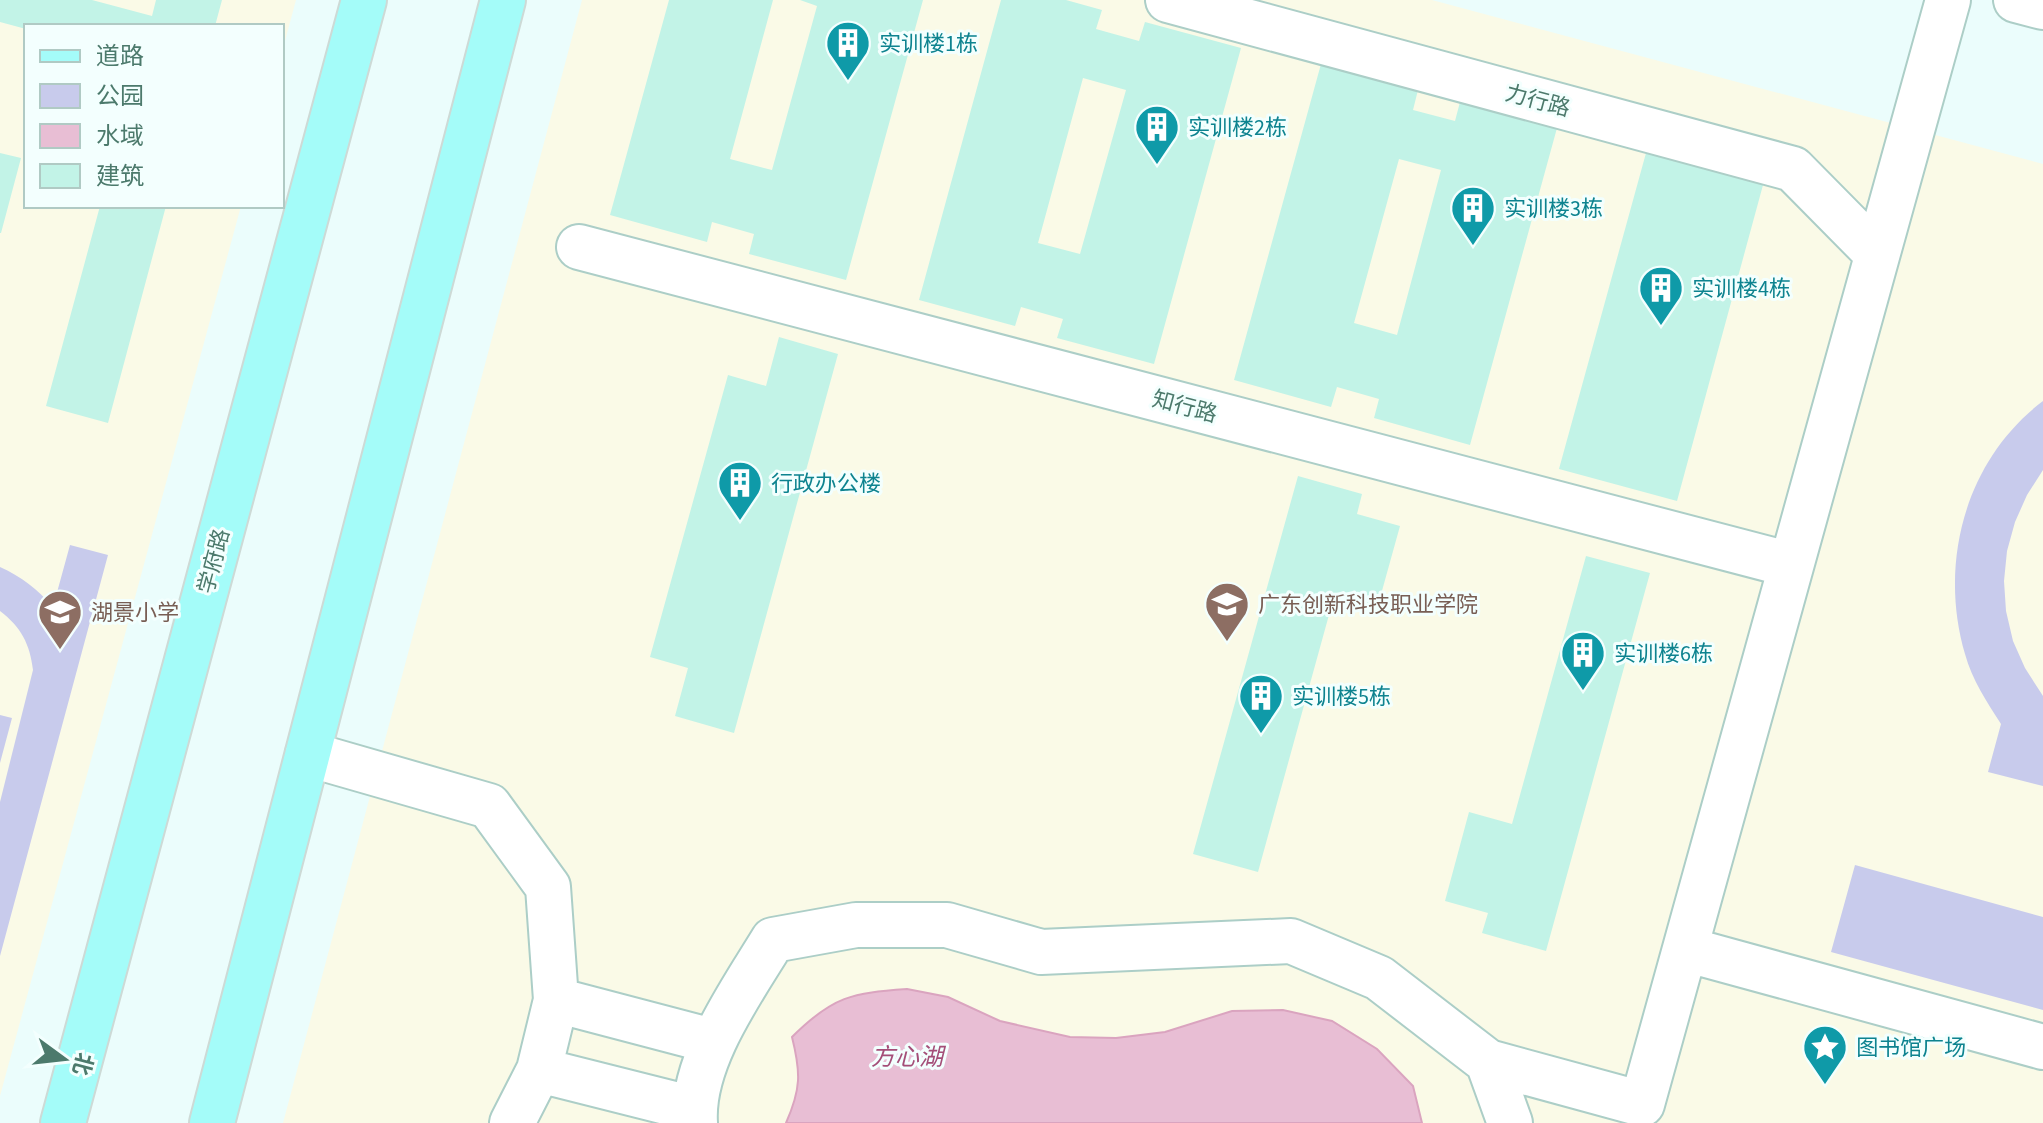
<svg xmlns="http://www.w3.org/2000/svg" width="2043" height="1123" viewBox="0 0 2043 1123" font-family="'Source Sans 3','Noto Sans SC',sans-serif">
<style>
.education{fill:#fafae7}
.green{fill:#c8cbec}
.water{fill:#e8bed4;stroke:#daa4bf;stroke-width:2}
.building{fill:#c2f3e7;fill-rule:evenodd}
.lines{fill:none;stroke-linecap:round;stroke-linejoin:round}
.minor-casing{stroke:#accec7;stroke-width:48}
.major-casing{stroke:#cddad6;stroke-width:48}
.minor{stroke:#fff;stroke-width:44}
.major{stroke:#a4fcf9;stroke-width:44}
.labels{text-anchor:middle;stroke-width:6;stroke-linejoin:round;paint-order:stroke}
.culture-label{font-size:22px;fill:#0d838f;stroke:#f3fffe;text-anchor:start}
.street-label{font-size:22px;fill:#4c7a6c;stroke:#f3fffe}
.education-label{font-size:22px;fill:#785e54;stroke:#f3fffe;text-anchor:start}
.water-label{font-size:24px;font-style:italic;fill:#a44e78;stroke:#f3fffe}
</style>
<rect width="100%" height="100%" fill="#ebfdfc"/>
<!-- education -->
<path class="education" d="M0 0H296L282 52V26H26V206H241L0 1096Z
M582 0H1432L2043 164V1123H283Z"/>
<!-- green -->
<path class="green" d="M2043 401V470L2027 495 2015 522 2007 551 2004 581 2006 611 2013 641 2025 668 2043 696V786L1988 772 2001 724C1987 702 1972 680 1965 654 1938 562 1966 459 2043 401Z
M70 545 108 555 0 956V802L33 670C30 644 21 627 0 611V567C22 577 37 589 53 607Z
M0 715 12 718 0 763Z
M1855 865 2043 917V1010L1831 952Z"/>
<!-- water -->
<path class="water" d="M907 989 948 997 1000 1021 1070 1037 1116 1038 1165 1032 1232 1011 1283 1010 1332 1021 1377 1049 1413 1086 1422 1123H786C801 1089 801 1073 792 1037 833 996 852 993 907 989Z"/>
<!-- building -->
<path class="building" d="M0 0H92L152 16 156 0H222L215 26H26V29L0 22Z
M669 0H773L730 159 772 170 817 6 800 0H923L846 280 749 254 754 234 712 222 707 242 610 215Z
M1001 0H1066L1102 10 1096 29 1139 41 1145 22 1241 48 1154 364 1057 338 1063 319 1021 307 1015 326 919 300ZM1083 78 1126 90 1080 254 1038 243Z
M1321 64 1418 90 1413 110 1455 121 1460 102 1557 128 1470 445 1374 418 1379 399 1337 387 1331 407 1234 380ZM1399 159 1441 170 1397 335 1354 323Z
M0 153 21 158 1 233H0Z
M1646 153 1763 185 1677 501 1559 469Z
M100 206H166L108 423 46 406Z
M779 337 838 354 734 733 675 716 688 668 650 657 728 375 766 386Z
M1298 476 1362 494 1357 514 1400 526 1375 616 1332 604 1258 872 1193 854Z
M1586 556 1650 573 1546 951 1482 933 1488 913 1445 901 1469 812 1512 824Z"/>
<g class="lines">
<!-- minor casing -->
<g class="minor-casing">
<path id="minor" d="M1168 0 1793 169 1877 254
M2016 0 2043 7
M579 247 1791 565
M308 754 489 806 548 887 556 1000 539 1070 512 1123
M1685 949 2043 1047
M556 1000 712 1041
M1488 1062 1642 1104 1948 0
M539 1070 694 1109
M695 1123C691 1061 742 991 773 940L856 925H947L1041 952 1291 941 1379 978 1488 1062 1510 1123"/>
</g>
<!-- major casing -->
<g class="major-casing">
<path id="major" d="M63 1123 364 0
M212 1123 503 0"/>
</g>
<!-- minor -->
<use href="#minor" class="minor"/>
<!-- major -->
<use href="#major" class="major"/>
</g>
<!-- icons -->
<defs>
<g id="building-pin" transform="scale(2.3)"><path d="M0 17L-7.5 6A9.5 9.5 0 1 1 7.5 6Z" fill="#0f9aa8" stroke="#f3fffe"/><path d="M-4-6H4V6H1V3H-1V6H-4ZM-2.5-4.3h1.7v1.8h-1.7ZM.8-4.3h1.7v1.8H.8ZM-2.5-1h1.7V.8h-1.7ZM.8-1h1.7V.8H.8Z" fill="#fff"/></g>
<g id="university-pin" transform="scale(2.3)"><path d="M0 17L-7.5 6A9.5 9.5 0 1 1 7.5 6Z" fill="#8d6e63" stroke="#f3fffe"/><path d="M0-5L7-2L0 1L-7-2ZM-4 1L0 2.5L4 1V4Q0 6-4 4Z" fill="#fff"/></g>
<g id="school-pin" transform="scale(2.3)"><path d="M0 17L-7.5 6A9.5 9.5 0 1 1 7.5 6Z" fill="#8d6e63" stroke="#f3fffe"/><path d="M0-5L7-2L0 1L-7-2ZM-4 1L0 2.5L4 1V4Q0 6-4 4Z" fill="#fff"/></g>
<g id="sight-pin" transform="scale(2.3)"><path d="M0 17L-7.5 6A9.5 9.5 0 1 1 7.5 6Z" fill="#0f9aa8" stroke="#f3fffe"/><path d="M0-6L1.8-2.2L6-1.7L2.9 1.2L3.7 5.4L0 3.3L-3.7 5.4L-2.9 1.2L-6-1.7L-1.8-2.2Z" fill="#fff"/></g>
</defs>
<g fill-rule="evenodd">
<use href="#building-pin" x="848" y="43"/>
<use href="#building-pin" x="1157" y="127"/>
<use href="#building-pin" x="1473" y="208"/>
<use href="#building-pin" x="1661" y="288"/>
<use href="#building-pin" x="740" y="483"/>
<use href="#university-pin" x="1227" y="604"/>
<use href="#school-pin" x="60" y="612"/>
<use href="#building-pin" x="1583" y="653"/>
<use href="#building-pin" x="1261" y="696"/>
<use href="#sight-pin" x="1825" y="1047"/>
</g>
<g class="labels">
<!-- culture labels -->
<g class="culture-label">
<text x="879" y="51">实训楼1栋</text>
<text x="1188" y="135">实训楼2栋</text>
<text x="1504" y="216">实训楼3栋</text>
<text x="1692" y="296">实训楼4栋</text>
<text x="771" y="491">行政办公楼</text>
<text x="1614" y="661">实训楼6栋</text>
<text x="1292" y="704">实训楼5栋</text>
<text x="1856" y="1055">图书馆广场</text>
</g>
<!-- street labels -->
<g class="street-label">
<text transform="translate(1538 100) rotate(15)" y="8">力行路</text>
<text transform="translate(1185 406) rotate(15)" y="8">知行路</text>
<text transform="translate(213 561) rotate(-75)" y="8">学府路</text>
</g>
<!-- education labels -->
<g class="education-label">
<text x="1258" y="612">广东创新科技职业学院</text>
<text x="91" y="620">湖景小学</text>
</g>
<!-- water labels -->
<g class="water-label">
<text x="907" y="1065">方心湖</text>
</g>
</g>
<!-- legend -->
<rect x="24" y="24" width="260" height="184" fill="#f3fffe" stroke="#b0cac4" stroke-width="2"/>
<rect x="40" y="50" width="40" height="12" fill="#a4fcf9" stroke="#b0cac4" stroke-width="2"/>
<text x="96" y="64" font-size="24" fill="#4c7a6c">道路</text>
<rect x="40" y="84" width="40" height="24" fill="#c8cbec" stroke="#b0cac4" stroke-width="2"/>
<text x="96" y="104" font-size="24" fill="#4c7a6c">公园</text>
<rect x="40" y="124" width="40" height="24" fill="#e8bed4" stroke="#b0cac4" stroke-width="2"/>
<text x="96" y="144" font-size="24" fill="#4c7a6c">水域</text>
<rect x="40" y="164" width="40" height="24" fill="#c2f3e7" stroke="#b0cac4" stroke-width="2"/>
<text x="96" y="184" font-size="24" fill="#4c7a6c">建筑</text>
<!-- north arrow -->
<g transform="translate(64 1059) rotate(105)" stroke="#f3fffe" stroke-width="6" paint-order="stroke">
<path d="M0-6L14 30L0 20L-14 30Z" fill="#4c7a6c"/>
<text y="-12" font-size="22" font-weight="bold" text-anchor="middle" fill="#4c7a6c">北</text>
</g>
</svg>
